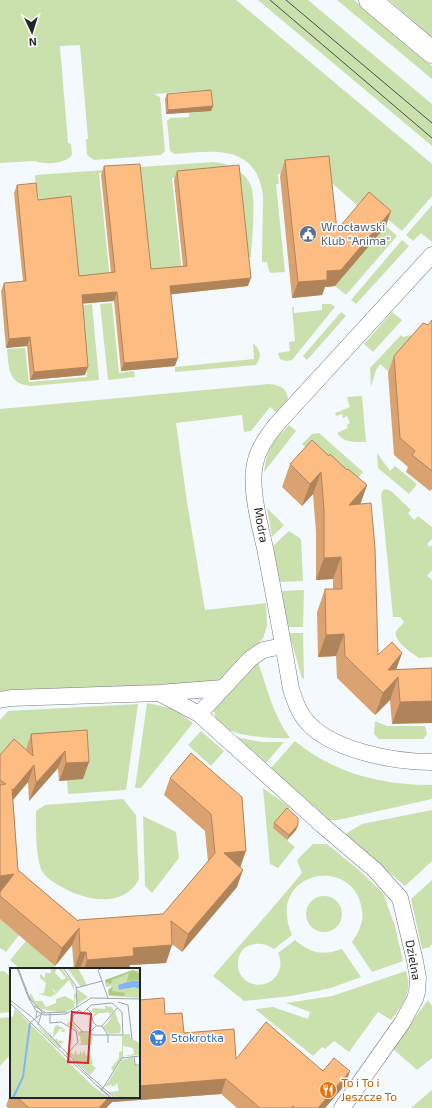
<svg xmlns="http://www.w3.org/2000/svg" width="432" height="1108" viewBox="0 0 432 1108" font-family="'Exo 2',sans-serif">
<style>
.green{fill:#cbe1ad}
.lines{fill:none;stroke-linecap:round;stroke-linejoin:round}
.street-casing{stroke:#727981;stroke-width:17}
.secondary-casing{stroke:#727981;stroke-width:23}
.street{stroke:#fff;stroke-width:16}
.secondary{stroke:#fff;stroke-width:22}
.tram{stroke:#474b4e;stroke-width:1}
.wall{fill:#d9a270}
.shaded-wall{fill:#b0845b}
.building{fill:#fcbc82;stroke:#b0845b}
.labels{text-anchor:middle;stroke-width:3;stroke-linejoin:round;paint-order:stroke}
.service-label{font-size:12px;fill:#4e5e75;stroke:#fff;text-anchor:start}
.street-label{font-size:12px;fill:#232629;stroke:#fff}
.shop-label{font-size:12px;fill:#366cbe;stroke:#fff;text-anchor:start}
.food-label{font-size:12px;fill:#c56008;stroke:#fff;text-anchor:start}
.inset-river{fill:none;stroke:#82b3f2;stroke-width:2}
.inset-road{fill:none;stroke:#a0a5a9;stroke-width:1}
.view{fill:#d62828;fill-opacity:0.15;stroke:#d62828;stroke-width:2}
.inset-edge{fill:none;stroke:#232629;stroke-width:2}
</style>
<rect width="100%" height="100%" fill="#f4f9fe"/>
<!-- green -->
<path class="green" d="M0 0H236L432 164V196L402 231 363 199 357 205 326 178 325 170 278 174 279 184H276L285 272 271 273 269 271 267 262H262L263 196C256 143 214 151 175 154L170 151 167 121 170 118 189 117V113L212 110 211 95 208 90 154 94 160 97 165 151 161 155 94 160 87 155 86 139H88L80 45 60 46 68 143 71 144 72 155C65 164 45 165 35 161L0 163Z
M258 0H308L432 104V146Z
M337 0H354L432 66V79Z
M389 0H432V37Z
M214 162C228 163 246 172 251 186 256 201 252 239 251 257L246 258 239 172 172 178 182 273 149 276 140 167Z
M132 168V170L99 173 110 280 78 283 39 206 38 191H36L35 175Z
M432 205V242L421 233 413 241 406 235Z
M386 226 397 236 346 295 335 286Z
M402 240 409 246 356 304 351 300Z
M112 303 119 373 134 371 135 377 108 380 100 304Z
M92 304 99 380 31 386C8 384 9 369 7 349L25 348 29 382 87 377 80 306Z
M322 304H331L335 307 292 360 286 361 280 359 278 353 290 351 289 342 295 341 292 307H294V313L322 310Z
M341 312 346 316 307 360 303 356Z
M392 312 402 320 373 352 364 344Z
M416 334 389 372 380 364 376 370 371 387 370 368 401 335 403 337Z
M253 343C261 350 262 356 256 365L175 372V367L254 359Z
M269 384C280 385 287 388 288 399L277 413 270 407 251 431 244 432 242 415 176 423 187 502 205 610 266 603 267 626 263 638 223 679 211 684 0 692V409Z
M362 396 366 442C354 442 344 443 337 433L348 428 347 425 350 423 347 416 343 418 342 414 336 416 335 413 350 407 347 397Z
M289 425 296 431 264 472C267 449 273 441 289 425Z
M319 433 363 472 351 486 302 444 312 434Z
M377 453 390 471 395 466 417 484 409 494 378 468Z
M386 489 391 491 411 510 408 513 414 520 418 516 432 527V539L427 544 430 547 432 545V570L427 576 432 580V657L419 658C412 653 393 641 396 632 397 629 402 625 404 622L400 617H393L381 494 383 490Z
M267 508 284 525 272 537Z
M289 531 301 539 303 581 280 582 273 546Z
M304 590 303 627H288L281 591Z
M289 633H303L304 679 302 678Z
M258 662C267 688 273 715 290 738 273 739 225 737 216 720 215 716 214 711 213 708Z
M147 703 174 709 193 723 141 788H135Z
M138 704 126 790 68 794 67 780 83 779 80 747 0 765V720L8 711Z
M375 721 387 726H425L427 734 423 739H379L374 734Z
M201 731 224 751 211 766 188 745Z
M235 737 262 742H284L266 763Z
M295 741C335 774 382 785 432 785V799L338 820H329L271 768Z
M263 788 290 807 273 828 295 847 278 868 270 864Z
M123 799 136 815 139 879C123 910 82 900 58 885 53 882 47 878 44 874 35 863 36 826 36 811L45 805Z
M432 810V861L405 886 345 834 362 824Z
M143 816 176 832 179 858 152 893 145 886Z
M313 844H327L360 871 383 893 395 926 403 961 372 972 352 942C360 931 365 919 361 905 350 855 265 872 292 935L274 949C261 940 240 942 238 961 235 988 273 994 280 968 281 963 280 958 278 953L295 940C310 953 323 956 342 949L361 977 331 988 291 996 244 1001 213 976 269 912 302 873 297 860Z
M432 880V944L430 947 422 949 411 899Z
M306 914a18 18 0 1 1 36 0a18 18 0 1 1-36 0Z
M0 919 19 935 6 952 0 948Z
M26 941 55 966 53 969H20L10 960Z
M0 971H4L11 977V1012L0 1013Z
M406 971C413 993 403 1004 391 1020L378 1012 349 1052 334 1041 325 1049 322 1047 313 1056 255 1009 273 1007 308 1019 310 1012 286 1003 332 996Z
M428 1000 432 1006V1058L417 1070 392 1048Z
M11 1017V1054L0 1066V1018Z
M432 1090V1108H411Z"/>
<g class="lines">
<!-- street casing -->
<g class="street-casing">
<path id="street" d="M432 255 276 425C265 439 256 452 254 470 251 491 260 527 265 548 274 595 283 642 291 689 295 701 299 714 309 724 335 751 395 762 432 762
M159 693 199 714 321 824 375 870 400 898 415 961 418 978 417 992 415 999 402 1023 342 1108
M0 700 11 698 159 693 223 688
M199 714 250 659 263 650 283 646"/>
</g>
<!-- secondary casing -->
<g class="secondary-casing">
<path id="secondary" d="M370 0 432 52"/>
</g>
<!-- street -->
<use href="#street" class="street"/>
<!-- secondary -->
<use href="#secondary" class="secondary"/>
<!-- tram -->
<path class="tram" d="M270 0 432 138
M286 0 432 123"/>
</g>
<!-- wall -->
<path class="wall" d="M167 94 213 106 211 111 166 114 165 99Z
M285 160 337 230 386 226 335 286 325 287 322 295 292 298 280 176Z
M104 166 151 269 183 266 174 180 177 171 248 286 170 294 175 366 121 371 114 301 82 303 85 375 30 380 27 346 6 348 1 291 4 283 23 281 14 193 17 185 38 200 79 276 111 273 101 175Z
M432 320V489L430 491 406 472 408 467 394 455 388 373 394 356 428 325Z
M329 456 367 485 360 504 378 655 402 653 396 670 432 668 392 724 390 700 375 715 337 678 336 656 318 657 317 612 325 589H333V579L316 580V532L313 494 302 506 282 487 290 464Z
M87 730 83 779 59 781 58 768 29 801 28 782 13 800 18 870 78 921 163 914 208 862 205 831 164 795 170 778 191 753 240 867 237 887 182 952 172 944 166 963 130 965 129 969H74L72 945 55 966 0 919V755L26 750 31 734Z
M274 823 298 825 296 830 287 840 273 828Z
M165 1014 184 1033 236 1059 323 1071H350L345 1085 325 1108H237L221 1094 112 1102 106 1108H8L6 1106 11 1092V1097H139Z
M11 1071V1078L9 1077Z"/>
<!-- shaded-wall -->
<path class="shaded-wall" d="M213 106 211 111 166 114 168 110Z
M391 211 386 226 335 286 325 287 322 295 292 298 298 282 327 271Z
M251 278 248 286 166 295 170 286Z
M117 292 114 301 79 304 82 295Z
M30 337 27 346 6 348 9 339Z
M178 358 175 366 121 371 124 363Z
M88 367 85 375 30 380 34 372Z
M321 472 313 494 302 506 310 484Z
M367 485 359 508 349 505Z
M341 557 333 579 316 580 324 558Z
M344 634 336 656 318 657 326 635Z
M402 653 394 675 388 670Z
M398 677 390 700 375 715 383 693Z
M432 701V723L392 724 400 702Z
M65 751 58 768 29 801 36 783Z
M89 762 83 779 59 781 66 763Z
M34 765 28 782 7 807 13 790Z
M298 825 296 830 287 840 289 835Z
M246 851 240 868 224 853Z
M243 870 237 887 182 952 188 934Z
M14 874 0 893V876Z
M79 928 72 945 55 966 62 948Z
M172 945 166 963 130 965 129 969H84L87 960 133 948Z
M80 952H86L80 969H74Z
M350 1071 345 1085 325 1108H318Z
M226 1079 221 1094 112 1102 106 1108H99L109 1097H139V1086Z"/>
<!-- building -->
<path class="building" d="M211 90 213 106 168 110 167 94Z
M329 156 337 230 369 192 391 211 341 270 327 271V280L298 282 285 160Z
M140 164 151 269 187 266 177 171 239 165 251 278 170 286 178 358 124 363 117 292 82 295 88 367 34 372 30 337 9 339 4 283 26 281 17 185 36 183 38 200 71 196 79 276 115 272 104 166Z
M432 320V471L412 455 415 451 400 438 394 356 423 323 428 325Z
M312 440 329 456 330 454 347 470 348 469 367 485 349 505 371 503 375 548 378 655 392 642 402 653 388 670 432 668V701L400 702 398 677 383 693 345 656 344 634 326 635 325 589H342L341 557 324 558V510L321 472 310 484 290 464Z
M87 730 89 762 66 763 65 751 36 783 34 765 13 790 12 789 18 870 78 921V920L163 914 215 853 211 814 170 778 191 753 242 797 246 851 224 853 243 870 188 934 171 921 172 945 133 948 134 956 87 960 86 952H80L79 928 62 948 0 896V892L14 874 0 876V785L6 784 0 780V755L14 739 33 756 31 734Z
M287 808 298 818V825L289 835 274 823Z
M164 998 165 1014 182 1013 184 1033 234 1029 236 1059 266 1022 323 1071 334 1058 350 1071 318 1108H295L293 1106 291 1108H260L226 1079 139 1086V1000Z
M17 1097H109L99 1108H29Z"/>
<!-- icons -->
<defs>
<g id="civic-disc" transform="scale(0.9)"><circle r="9.5" fill="#5c6f8a" stroke="#fff"/><path d="M-.6-6.5H3V-4.5H.6V-3L4-1V1h2V6H-6V1h2V-1L-.6-3ZM-1.2 2.5V6h2.4V2.5Z" fill="#fff"/></g>
<g id="supermarket-disc" transform="scale(0.9)"><circle r="9.5" fill="#3f7fe0" stroke="#fff"/><path d="M-6-5.5h2.5l.6 2H6L4.5 2H-2.5L-4.4-4H-6ZM-1.5 3.2a1.3 1.3 0 1 0 .1 0ZM3 3.2a1.3 1.3 0 1 0 .1 0Z" fill="#fff"/></g>
<g id="restaurant-disc" transform="scale(0.9)"><circle r="9.5" fill="#e8710a" stroke="#fff"/><path d="M-5-6h1v4h1v-4h1v4h1v-4h1v5L-1.5 .5V6h-2V.5L-5-1ZM5-6V6H3V1.5H1.5Q1.5-4 5-6Z" fill="#fff"/></g>
</defs>
<g fill-rule="evenodd">
<use href="#civic-disc" x="308" y="234"/>
<use href="#supermarket-disc" x="158" y="1038"/>
<use href="#restaurant-disc" x="328" y="1090"/>
</g>
<g class="labels">
<!-- service labels -->
<g class="service-label">
<text x="321" y="231">Wrocławski<tspan x="321" dy="14">Klub "Anima"</tspan></text>
</g>
<!-- street labels -->
<g class="street-label">
<text transform="translate(261 525) rotate(80)" y="4">Modra</text>
<text transform="translate(413 960) rotate(80)" y="4">Dzielna</text>
</g>
<!-- shop labels -->
<g class="shop-label">
<text x="171" y="1042">Stokrotka</text>
</g>
<!-- food labels -->
<g class="food-label">
<text x="341" y="1087">To i To i<tspan x="341" dy="14">Jeszcze To</tspan></text>
</g>
</g>
<!-- overview -->
<g transform="translate(10 968)">
<rect width="130" height="130" fill="#f4f9fe"/>
<path d="M40 0H47L45 5 52 12 56 10 48 0H51L63 15 64 18V22L59 12 42 30 46 24 41 19 45 25 41 29 28 26 34 25 36 15 30 10V6L35 10V5H41ZM57 0H68L77 17 71 19ZM127 1 130 3V30L99 28 98 22 103 18 96 19 95 12 123 2 127 3ZM67 21 78 29 68 36H67ZM21 25 25 33H32L36 39 46 35V44L28 40 19 29ZM64 25 66 26 64 40 55 44H46V31L55 28 64 33ZM95 38 102 39 104 43 99 47V45L95 44 97 45H89L82 50 85 45 81 44 83 40 95 41ZM5 41 84 119 99 130H2L0 127V48L3 49ZM105 43 107 50 109 49 107 51 111 59 110 65H113L99 66 93 59 101 51H99ZM62 52 60 55 62 54 69 64 82 66V77H66L71 76 70 68 68 67 66 61 56 56ZM26 55 49 78 40 68V66L43 69 44 60 47 57 55 61 56 59 54 64 50 63 54 61H50L43 70 45 72 47 70 48 75 49 72 55 74 49 76 54 81 51 78 50 81 36 68ZM115 66H120V69L130 76V87L114 88 103 103 101 100 109 90V84L112 83V68ZM113 78 123 80 124 86 113 88ZM63 80 61 84 64 87 66 82 67 87 70 86V82L72 87 74 82 76 88 80 86 83 95 81 96 86 100 80 107 58 86ZM123 89 125 97 130 98V130H107L99 124 109 123 107 115 105 116H106L107 120 106 117 101 119 102 116 95 119 112 92Z" fill="#cbe1ad" fill-rule="evenodd"/>
<path d="M123 2 130 6V12L117 13 119 5 102 12 101 16 95 14 96 19 95 12ZM103 18 102 23 115 25 114 28 99 27 98 22Z" fill="#accb80"/>
<path d="M121 13H130V21L124 19 109 22 108 17Z" fill="#82b3f2"/>
<path class="inset-river" d="M3 130 13 109 20 55"/>
<path class="inset-road" d="M7 0 19 31 27 44 26 49M8 0 20 31 32 44 28 57M53 0 66 18 67 39M93 0 88 2 98 30M66 20 92 13M0 32 23 50 75 104 105 130M108 34 118 37 122 71M0 35 100 130M24 38 35 44M77 41 81 45 83 54 87 58H92M27 43 34 47 56 46 81 30 130 31M40 45V55L51 54 66 63 68 74 56 87M21 54 32 45 57 44M92 58 98 67H113L112 44M92 58 107 40M70 64H80L86 58M73 64 63 54 62 49 69 42 73 45 81 37 102 35 112 44M80 64 83 67H98V75M124 88 125 97H130M88 118 102 130M91 123 112 90 130 88"/>
<path class="view" d="M62 44 81 46 78 95 58 94Z"/>
<rect width="130" height="130" class="inset-edge"/>
</g>
<!-- north arrow -->
<g transform="translate(32 32) rotate(176)" stroke="#ffffff" stroke-width="3" paint-order="stroke">
<path d="M0-3L7 15L0 10L-7 15Z" fill="#232629"/>
<text y="-6" font-size="11" font-weight="bold" text-anchor="middle" fill="#232629">N</text>
</g>
</svg>
